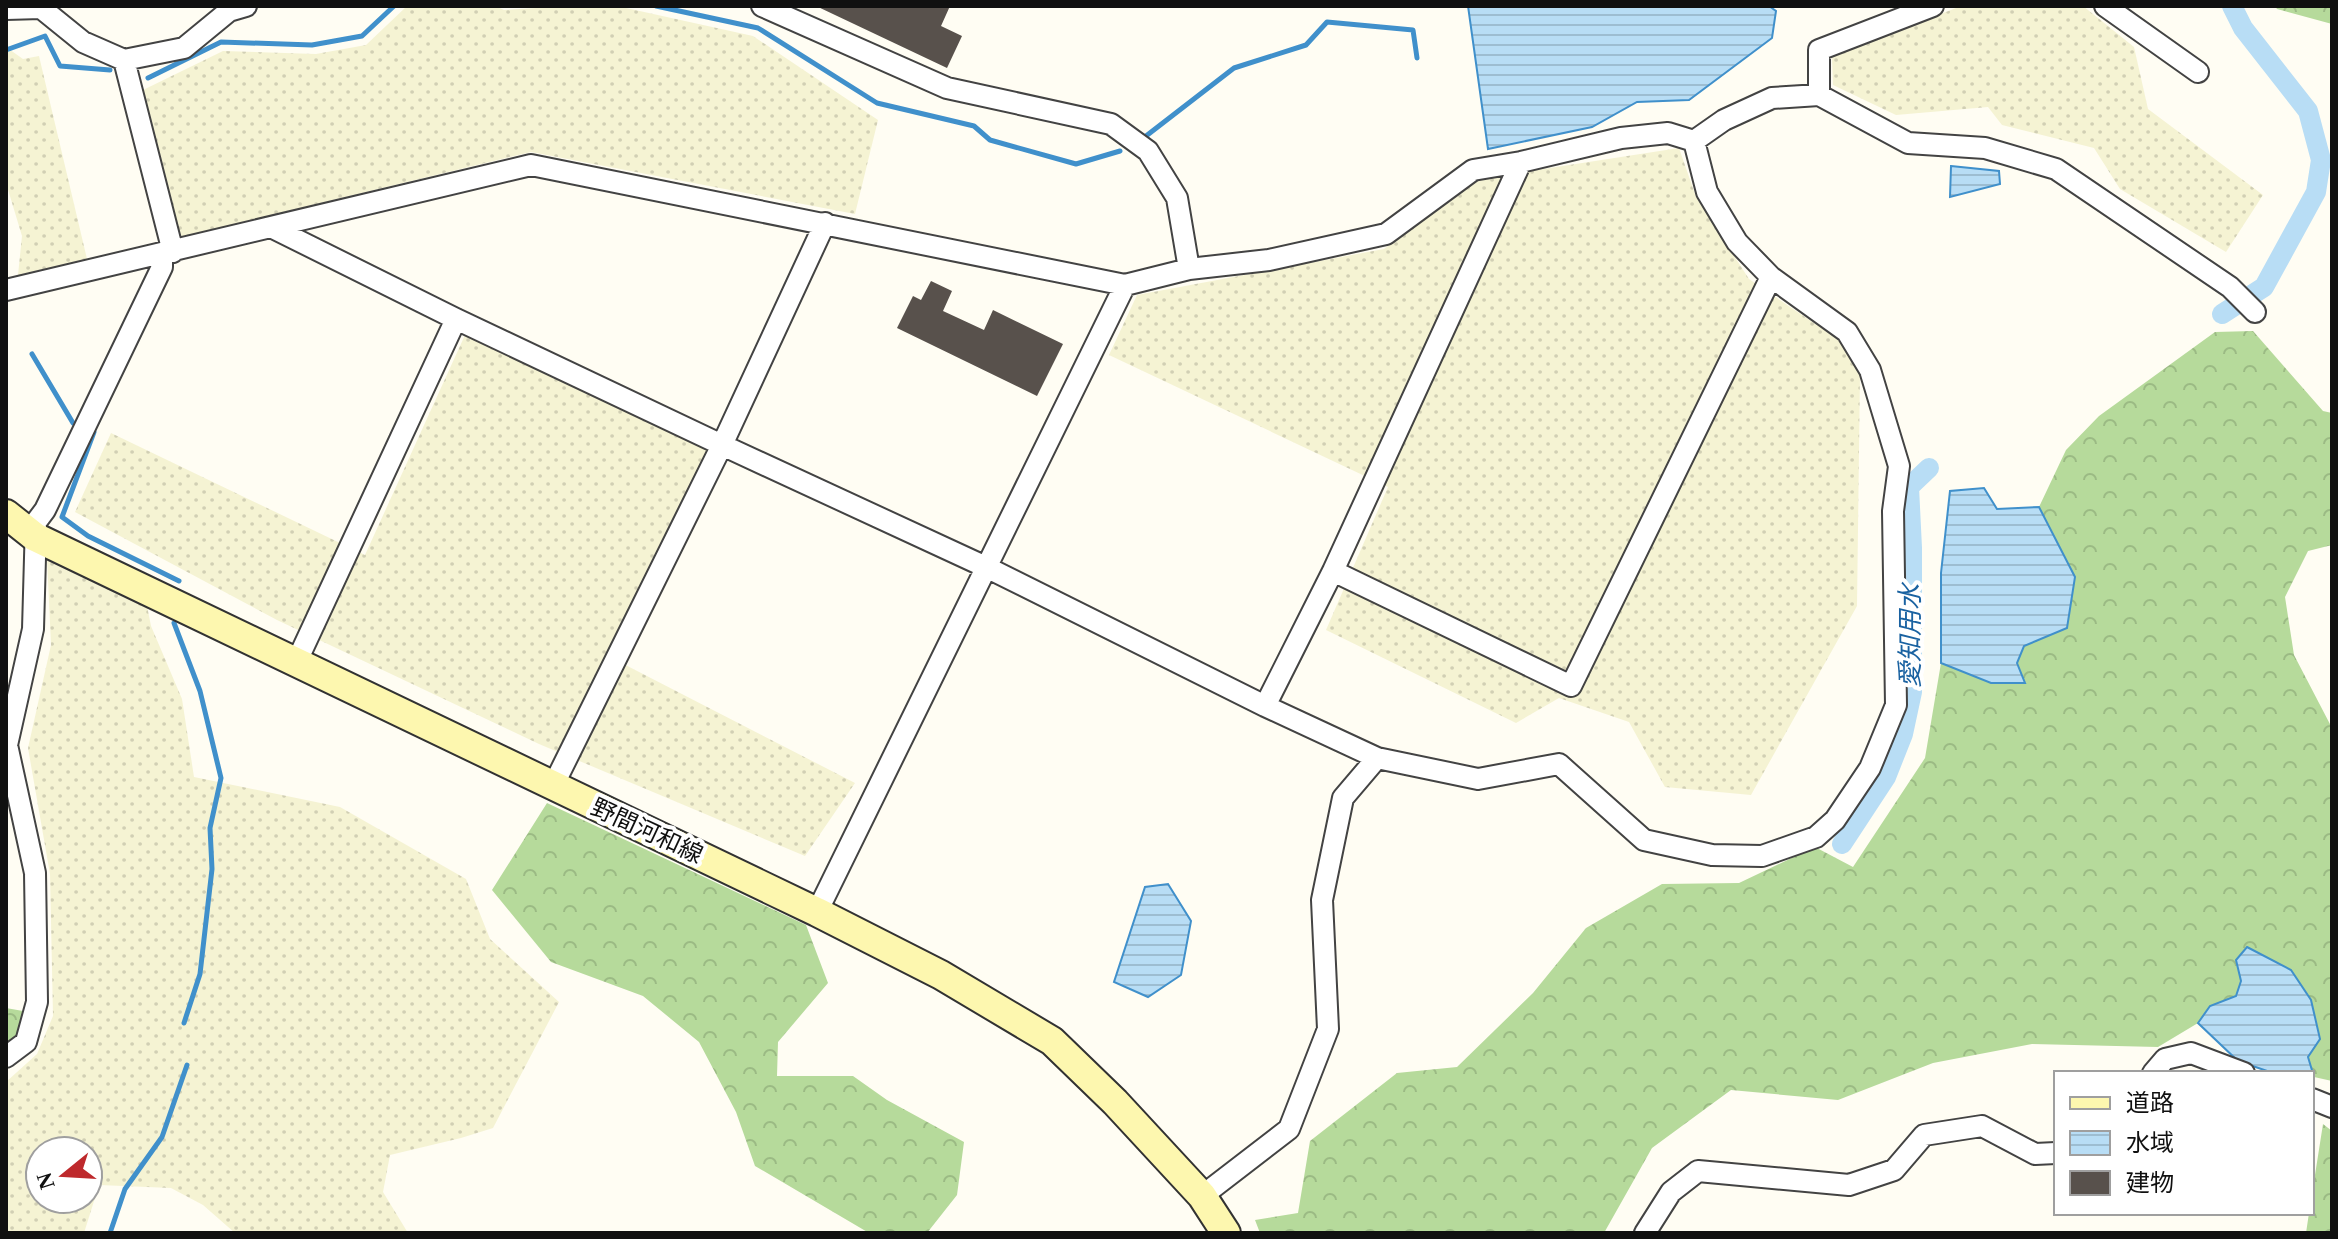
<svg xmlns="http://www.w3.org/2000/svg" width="2338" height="1239" viewBox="0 0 2338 1239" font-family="'Times New Roman','Noto Sans JP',serif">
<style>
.farmland{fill:url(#farmland-dots);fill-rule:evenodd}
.forest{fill:url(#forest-crowns)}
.water{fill:url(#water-rules);stroke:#4090cb;stroke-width:2}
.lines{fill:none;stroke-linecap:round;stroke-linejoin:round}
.stream{stroke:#4090cb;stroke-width:5}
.canal{stroke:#b8ddf5;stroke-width:20}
.building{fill:#58514c}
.minor-casing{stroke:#434343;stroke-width:24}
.secondary-casing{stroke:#323232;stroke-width:32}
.minor{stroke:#fff;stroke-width:20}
.secondary{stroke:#fdf7af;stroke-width:28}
.labels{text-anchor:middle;stroke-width:8;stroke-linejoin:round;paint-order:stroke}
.street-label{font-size:24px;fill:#101010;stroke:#fff}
.water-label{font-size:26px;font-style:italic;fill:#1a62a1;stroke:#fff}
</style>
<defs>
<pattern id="farmland-dots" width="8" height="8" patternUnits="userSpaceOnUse" patternTransform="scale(2)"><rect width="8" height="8" fill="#f5f3d3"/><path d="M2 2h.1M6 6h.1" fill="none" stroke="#d1cfb4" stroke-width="1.8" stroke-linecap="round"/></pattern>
<pattern id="forest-crowns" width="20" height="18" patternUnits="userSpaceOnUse" patternTransform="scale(2)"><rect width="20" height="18" fill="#b6da9b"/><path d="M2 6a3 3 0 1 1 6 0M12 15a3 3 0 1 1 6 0" fill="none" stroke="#9bba84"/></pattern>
<pattern id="water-rules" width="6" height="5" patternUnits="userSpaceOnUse" patternTransform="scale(2)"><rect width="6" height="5" fill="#b8ddf5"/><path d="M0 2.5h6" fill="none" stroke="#9dbdd1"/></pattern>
</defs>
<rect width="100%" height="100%" fill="#fffdf3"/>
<!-- farmland -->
<path class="farmland" d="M407 6H495L504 10 568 6H617L753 36 878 120 855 214 531 152 181 237 143 90 223 51 316 54 366 45Z
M1961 6H2083L2134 47 2148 109 2263 195 2226 252 2120 189 2094 148 2002 125 1988 107 1896 115 1833 85 1832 57Z
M6 47 23 59 39 56 87 259 18 275 22 236 6 183Z
M1679 148 1696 197 1749 279 1839 340 1860 375 1857 606 1751 795 1665 787 1629 722 1559 698 1516 723 1326 630 1388 487 1109 355 1137 295 1384 249 1473 180Z
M465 335 709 449 608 656 855 783 805 856 539 744 277 620 75 512 111 433 365 555Z
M47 558 147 606 151 626 182 699 194 777 340 807 466 879 490 939 559 1002 493 1128 461 1138 390 1155 383 1192 408 1233H235L203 1205 171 1188 99 1185 84 1233H6V1082L37 1054 53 1016 50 874 28 748 51 645ZM40 1151H88V1199H40Z"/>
<!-- forest -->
<path class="forest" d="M2275 6H2332V24L2277 9Z
M2253 331 2323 411 2332 413V545L2308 551 2285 597 2294 655 2332 728V1081L2314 1077 2308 1057 2237 960 2241 981 2236 996 2210 1006 2198 1023 2158 1047 2032 1044 1933 1063 1838 1100 1731 1090 1652 1148 1604 1233H1260L1255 1220 1298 1213 1310 1141 1397 1073 1457 1067 1533 993 1586 928 1662 884 1739 883 1815 847 1853 867 1925 758 1941 663 1991 683H2024L2017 663 2024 645 2075 577 2039 507 2066 450 2099 416 2215 332Z
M547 803 806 925 828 983 778 1042 777 1076H853L887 1100 964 1142 957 1195 927 1233H869L755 1166 736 1112 699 1042 643 996 551 962 492 890Z
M6 1008 23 1011 18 1040 6 1047Z
M2323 1124 2332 1131V1233H2306L2309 1213H2312V1194Z"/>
<!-- water -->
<path class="water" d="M1468 6H1769L1776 11 1772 38 1689 100 1637 102 1592 127 1488 149Z
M1951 166 1999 171 2000 184 1950 197Z
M1984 488 1997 509 2039 507 2075 577 2067 628 2024 646 2017 663 2025 683H1991L1941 663V573L1950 491Z
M1168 884 1191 921 1181 975 1148 997 1114 982 1145 887Z
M2247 947 2291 970 2311 1000 2320 1039 2308 1057 2314 1077 2312 1079V1073H2273L2238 1061 2198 1023 2210 1006 2236 996 2241 981 2236 960Z"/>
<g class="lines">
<!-- stream -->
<path class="stream" d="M656 6 758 28 877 103 974 126 990 140 1076 164 1120 151
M6 50 45 36 60 66 110 70
M148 78 221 42 312 45 362 36 394 6
M1146 136 1234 68 1306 45 1327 22 1413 30 1417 58
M32 354 73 423
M94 432 62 517 88 536 179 581
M174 623 200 691 221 778 210 828 212 869 200 974 184 1023
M110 1233 125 1189 162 1137 187 1065"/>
<!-- canal -->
<path class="canal" d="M2222 314 2264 287 2316 192 2321 160 2308 111 2243 28 2232 6
M1842 844 1886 777 1903 734 1912 692V548L1909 487 1929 468"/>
</g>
<!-- building -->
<path class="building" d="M816 6H950L941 26 962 36 947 68Z
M931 281 952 291 943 311 984 330 993 310 1063 344 1037 396 897 328 913 296 921 300Z"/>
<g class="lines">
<!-- minor casing -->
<g class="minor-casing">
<path id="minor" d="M762 6 947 88 1111 124 1148 151 1177 198 1189 269
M2105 6 2198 72
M6 9 41 8 83 42 124 60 184 48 229 11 246 6
M124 60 173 252
M1819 95V50L1933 6
M1694 141 1724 120 1772 98 1819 95 1908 143 1985 148 2056 169 2230 287 2255 312
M273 228 456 319 722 445 988 568 1265 706 1377 758 1478 779 1559 764 1644 840 1712 855 1762 856 1816 837 1835 820 1870 768 1896 705 1893 511 1899 466 1870 370 1847 332 1771 277 1737 242 1707 192 1694 141
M6 290 531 165 1125 285 1189 269 1269 260 1386 234 1473 170 1521 162 1621 138 1668 133 1694 141
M1333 571 1571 686 1771 277
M296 663 456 319
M1265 706 1333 571 1521 162
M553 786 722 445 825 223
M817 912 1125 285
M6 1057 26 1042 37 1002 35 873 7 745 33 629 36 522 45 510 162 267V253
M2153 1073 2165 1059 2191 1053 2244 1073
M2312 1099 2332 1107
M1202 1196 1289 1129 1328 1029 1322 900 1343 798 1377 758
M1645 1233 1671 1192 1698 1171 1849 1185 1894 1170 1924 1135 1982 1126 2035 1154 2056 1153"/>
</g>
<!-- secondary casing -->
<g class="secondary-casing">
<path id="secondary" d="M6 514 35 537 817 912 941 975 1052 1041 1115 1102 1202 1196 1226 1233"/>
</g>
<!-- minor -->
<use href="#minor" class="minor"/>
<!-- secondary -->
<use href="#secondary" class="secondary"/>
</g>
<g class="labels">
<!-- street labels -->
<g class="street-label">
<text transform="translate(647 831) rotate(25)" y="8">野間河和線</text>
</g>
<!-- water labels -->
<g class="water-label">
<text transform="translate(1910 636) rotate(-90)" y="9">愛知用水</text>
</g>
</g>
<!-- border -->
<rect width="2338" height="1239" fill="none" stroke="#101010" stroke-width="16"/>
<!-- legend -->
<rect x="2054" y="1071" width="260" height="144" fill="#ffffff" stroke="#9f9f9f" stroke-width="2"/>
<rect x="2070" y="1097" width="40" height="12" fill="#fdf7af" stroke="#9f9f9f" stroke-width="2"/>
<text x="2126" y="1111" font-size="24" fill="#101010">道路</text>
<rect x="2070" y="1131" width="40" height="24" fill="url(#water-rules)" stroke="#9f9f9f" stroke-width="2"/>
<text x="2126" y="1151" font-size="24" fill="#101010">水域</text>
<rect x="2070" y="1171" width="40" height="24" fill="#58514c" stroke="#9f9f9f" stroke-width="2"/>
<text x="2126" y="1191" font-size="24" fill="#101010">建物</text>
<!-- north arrow -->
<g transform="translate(64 1175) rotate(252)"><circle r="38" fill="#ffffff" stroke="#9f9f9f" stroke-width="2"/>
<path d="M0-6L14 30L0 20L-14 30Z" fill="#be292c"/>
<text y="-12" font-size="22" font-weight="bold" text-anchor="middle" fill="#101010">N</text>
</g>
</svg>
